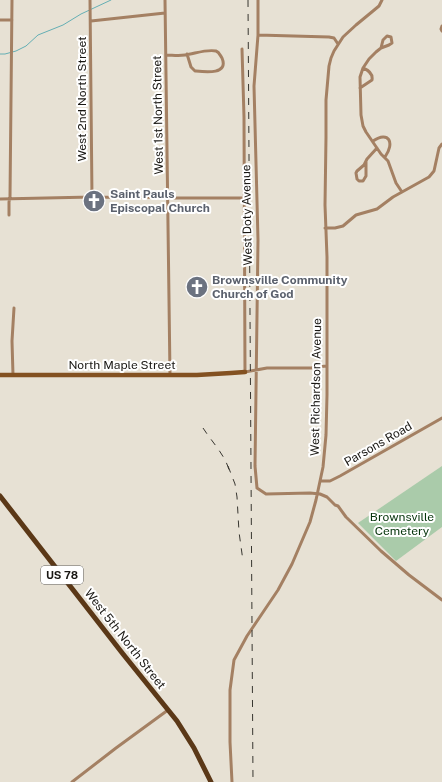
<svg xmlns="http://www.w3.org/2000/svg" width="442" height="782" viewBox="0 0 442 782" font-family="'Public Sans',sans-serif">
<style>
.green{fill:#aacbaa}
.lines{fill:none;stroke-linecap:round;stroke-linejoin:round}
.stream{stroke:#65afb4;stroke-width:1}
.street{stroke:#a48063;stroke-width:3}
.secondary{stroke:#835121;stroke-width:4.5}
.primary{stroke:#5b3817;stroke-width:5}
.rail{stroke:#383630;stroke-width:1;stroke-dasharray:7 7;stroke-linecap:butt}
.labels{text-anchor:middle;stroke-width:4;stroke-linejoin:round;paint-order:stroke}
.shield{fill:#fff;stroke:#5e5d5a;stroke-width:1}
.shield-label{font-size:11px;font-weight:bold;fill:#191713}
.street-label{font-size:12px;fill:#191713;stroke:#fff}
.worship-label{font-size:12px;font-weight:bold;fill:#5b616d;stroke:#fff;text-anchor:start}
.park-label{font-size:12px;fill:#05340b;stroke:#fff}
</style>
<rect width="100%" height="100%" fill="#e7e1d4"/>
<!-- green -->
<path class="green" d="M442 466V527L396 561 358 523Z"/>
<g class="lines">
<!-- stream -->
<path class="stream" d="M0 54H5L16 51 26 46 38 35 63 25 81 14 111 0"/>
<!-- street -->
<path class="street" d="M90 0 92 197
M165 0 170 375
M258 0V35L254 86 258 240 255 466 257 488 266 494 310 493 320 494 327 497 335 505 338 506 346 517 381 551 409 575 442 600
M0 20H12
M91 21 165 13
M442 26 441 29 442 31
M258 35 329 37 334 38 338 44
M381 48 383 40 387 36 391 37 392 43 389 45 381 48 376 52 369 59 363 68 360 77 361 115 363 126 366 132 381 154 388 161 396 183 402 192
M242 49 244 117 245 372 267 368H311L326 366
M166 55C172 55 178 56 185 55 194 54 206 49 216 51 219 52 220 55 222 58 229 75 205 72 195 71L191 67 187 54
M360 88 372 80C373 74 368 70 363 68
M373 141C389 130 395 143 385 157
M366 162V176L363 181H359L357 179 356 173 357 171 364 165 367 159 377 148
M0 199 92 197 244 198
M9 215V202L10 197 12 0
M325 228H335L343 226 356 215 377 209 393 197 429 177 434 171 439 148 442 144
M13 375 12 341 14 308
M321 481H330L340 476 442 418
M72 782 116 748 168 710
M232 782 230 742V690L234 660 247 636 278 590 292 564 310 522 316 500 323 467 326 435 327 395V257L325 205 326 137V100L329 66 331 58 334 51 343 37 356 25 373 11 379 6 382 0"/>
<!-- secondary -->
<path class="secondary" d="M0 375H197L231 373 245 372"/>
<!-- primary -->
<path class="primary" d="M0 496 123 654 177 721 194 748 211 782"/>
<!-- rail -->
<path class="rail" d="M248 0 253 782
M203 428C212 442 225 455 229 470
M228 466 235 484 237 497 239 532 243 561"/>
</g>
<!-- icons -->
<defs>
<g id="church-disc" transform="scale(1.15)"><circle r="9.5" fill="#6b7280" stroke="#fff"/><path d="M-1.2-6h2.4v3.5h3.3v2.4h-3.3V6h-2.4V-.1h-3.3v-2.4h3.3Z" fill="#fff"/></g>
</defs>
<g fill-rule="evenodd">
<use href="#church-disc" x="94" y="201"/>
<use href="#church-disc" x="197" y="287"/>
</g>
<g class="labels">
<!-- shield labels -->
<rect class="shield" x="41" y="566" width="42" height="18" rx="3"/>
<g class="shield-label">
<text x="62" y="579">US 78</text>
</g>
<!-- street labels -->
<g class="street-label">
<text transform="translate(82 99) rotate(-90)" y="4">West 2nd North Street</text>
<text transform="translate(158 115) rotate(-91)" y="4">West 1st North Street</text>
<text transform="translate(247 215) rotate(-91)" y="4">West Doty Avenue</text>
<text x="122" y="369">North Maple Street</text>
<text transform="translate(316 387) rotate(-89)" y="4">West Richardson Avenue</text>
<text transform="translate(378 444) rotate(-30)" y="4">Parsons Road</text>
<text transform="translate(125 639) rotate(52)" y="4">West 5th North Street</text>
</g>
<!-- worship labels -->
<g class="worship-label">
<text x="110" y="198">Saint Pauls<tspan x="110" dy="14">Episcopal Church</tspan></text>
<text x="212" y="284">Brownsville Community<tspan x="212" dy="14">Church of God</tspan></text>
</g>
<!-- park labels -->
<g class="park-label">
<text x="402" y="521">Brownsville<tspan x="402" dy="14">Cemetery</tspan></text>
</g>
</g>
</svg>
